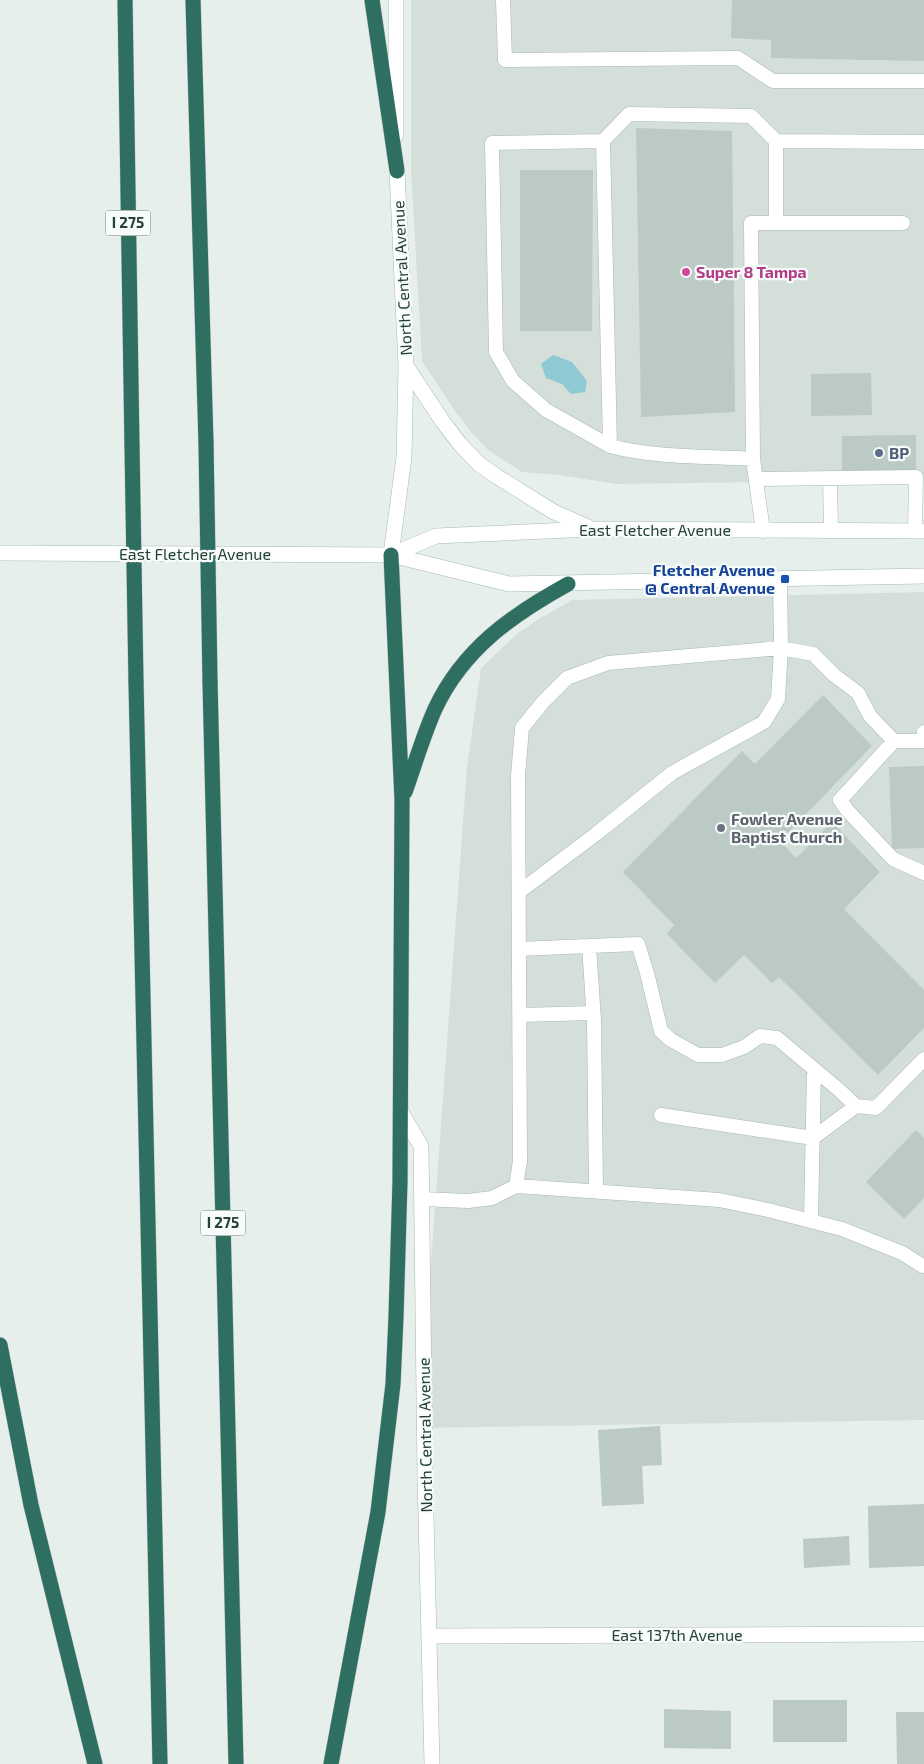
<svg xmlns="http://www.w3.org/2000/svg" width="924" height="1764" viewBox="0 0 924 1764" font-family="'Exo 2',sans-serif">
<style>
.built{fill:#d4dfda}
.water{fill:#8ec9d4}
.building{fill:#bbcac4}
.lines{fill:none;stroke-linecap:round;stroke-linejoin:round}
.service-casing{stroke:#a8b8b2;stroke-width:15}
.minor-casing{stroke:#a8b8b2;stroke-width:16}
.secondary-casing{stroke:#a4bbb3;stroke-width:16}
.motorway-casing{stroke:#c2cac8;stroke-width:16}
.service{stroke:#fff;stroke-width:14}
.minor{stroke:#fff;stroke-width:15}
.secondary{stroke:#fff;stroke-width:15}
.motorway{stroke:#2f6f62;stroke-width:15}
.motorway-bridge-casing{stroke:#c2cac8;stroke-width:16;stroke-linecap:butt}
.motorway-bridge{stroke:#2f6f62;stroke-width:15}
.hotel-dot{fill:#d1479c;stroke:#f7fbf9;stroke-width:2}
.service-dot{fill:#5c6f8a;stroke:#f7fbf9;stroke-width:2}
.transit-dot{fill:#1a4fb4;stroke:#f7fbf9;stroke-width:2}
.worship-dot{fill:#6b7280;stroke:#f7fbf9;stroke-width:2}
.labels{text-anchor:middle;stroke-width:4.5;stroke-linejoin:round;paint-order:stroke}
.shield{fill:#f7fbf9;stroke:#637a73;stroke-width:1}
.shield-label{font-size:15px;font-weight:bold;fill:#24423a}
.hotel-label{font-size:16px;font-weight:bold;fill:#b23c85;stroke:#f7fbf9;text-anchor:start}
.street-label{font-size:16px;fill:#24423a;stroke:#f7fbf9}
.service-label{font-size:16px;font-weight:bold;fill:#4e5e75;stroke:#f7fbf9;text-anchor:start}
.transit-label{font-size:16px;font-weight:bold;fill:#164399;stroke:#f7fbf9;text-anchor:end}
.worship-label{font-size:16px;font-weight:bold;fill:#5b616d;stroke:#f7fbf9;text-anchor:start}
</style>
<rect width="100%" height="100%" fill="#e6efeb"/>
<!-- built -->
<path class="built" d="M411 0H924V480L617 484 559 475 522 472 488 450 471 432 455 411 422 361 411 169Z
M924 592V1420L419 1428 467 767 481 668 517 634 537 620 572 600Z"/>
<!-- water -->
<path class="water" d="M553 355 572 362 587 381 585 392 571 394 562 384 546 378 541 364Z"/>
<!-- building -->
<path class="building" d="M732 0H924V61L771 58V40L731 38Z
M636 128 732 131 735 412 641 417Z
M520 170H593L592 331H520Z
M871 373 872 415 811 416V374Z
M916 435V470L842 471V436Z
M823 695 872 746 780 841 796 858 832 822 880 872 844 909 924 990V1028L878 1075 779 977 772 983 744 955 715 983 667 934 674 925 623 872 742 751 755 764Z
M924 766V848L892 849 889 767Z
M916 1130 924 1138V1198L904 1219 866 1182Z
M660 1426 662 1465 642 1466 644 1504 602 1506 598 1430Z
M924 1504V1566L869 1568 868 1506Z
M849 1536 850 1565 804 1568 803 1539Z
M773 1700H847V1742H773Z
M664 1709 731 1711V1749L664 1748Z
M896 1712H924V1764H897Z"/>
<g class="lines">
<!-- service casing -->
<g class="service-casing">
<path id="service" d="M503 0 505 60 738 58 773 81H924
M603 141 492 143 496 352 513 381 546 410 610 446
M776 141 924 142
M753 459C706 456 656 458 610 446L603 141 629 114 751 116 776 141V223
M830 478 831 531
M757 479 916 477 915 531
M763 531 753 459 751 223H903
M894 741 840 800 847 810 893 859 924 873
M519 892 596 834 672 773 764 722 778 699 781 648 780 579
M519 949 589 946
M520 1015 593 1013
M661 1115 813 1138 856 1106
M516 1186 719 1200 768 1210 842 1229 902 1253 923 1266
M596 1191 594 1020 589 946 638 944 647 973 661 1031 671 1040 698 1055H722L744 1047 760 1036 777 1038 838 1089 856 1106 876 1108 924 1059
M422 1199 468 1201 492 1198 516 1186 520 1161 518 776 522 728 543 702 567 678 608 663 781 648 813 654 834 675 858 693 870 716 894 741H923L924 732
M811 1221 814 1069"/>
</g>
<!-- minor casing -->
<g class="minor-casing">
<path id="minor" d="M396 0V135
M401 1112 421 1146 425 1475 432 1764
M430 1636 924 1634"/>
</g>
<!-- secondary casing -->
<g class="secondary-casing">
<path id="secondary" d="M406 366 443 422 460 444 479 464 496 476 554 512 588 527
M0 553 391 555 509 584 924 576
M391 555 436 536 592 529 924 531
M391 555 404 457 406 366 397 171"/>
</g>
<!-- motorway casing -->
<g class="motorway-casing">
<path id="motorway" d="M125 0 132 446
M193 0 206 443
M372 0 397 171
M210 681 236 1764
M136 682 160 1764
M405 792C415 764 423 736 435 709 463 649 512 615 568 584
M0 1345 31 1505 95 1764
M331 1764 378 1512 393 1384 396 1317 400 1181 402 800 391 555"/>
</g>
<!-- service -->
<use href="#service" class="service"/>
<!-- minor -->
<use href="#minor" class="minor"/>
<!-- secondary -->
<use href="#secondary" class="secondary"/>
<!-- motorway -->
<use href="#motorway" class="motorway"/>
<!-- motorway-bridge casing -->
<g class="motorway-bridge-casing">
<path id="motorway-bridge" d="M206 443 210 681
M132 446 136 682"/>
</g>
<!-- motorway-bridge -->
<use href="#motorway-bridge" class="motorway-bridge"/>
</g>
<!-- markers -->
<circle class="hotel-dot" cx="686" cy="272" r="5"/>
<circle class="service-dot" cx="879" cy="453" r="5"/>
<rect class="transit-dot" x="780" y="574" width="10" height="10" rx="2.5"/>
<circle class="worship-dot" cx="721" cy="828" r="5"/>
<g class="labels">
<!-- shield labels -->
<g class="shield">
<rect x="105.5" y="210.5" width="45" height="25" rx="4"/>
<rect x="200.5" y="1210.5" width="45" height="25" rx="4"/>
</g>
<g class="shield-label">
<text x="128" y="228">I 275</text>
<text x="223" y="1228">I 275</text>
</g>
<!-- hotel labels -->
<g class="hotel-label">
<text x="696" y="278">Super 8 Tampa</text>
</g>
<!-- street labels -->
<g class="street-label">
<text transform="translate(402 278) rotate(-93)" y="6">North Central Avenue</text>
<text x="655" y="536">East Fletcher Avenue</text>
<text x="195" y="560">East Fletcher Avenue</text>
<text transform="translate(425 1435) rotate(-91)" y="6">North Central Avenue</text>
<text x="677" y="1641">East 137th Avenue</text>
</g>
<!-- service labels -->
<g class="service-label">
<text x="889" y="459">BP</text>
</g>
<!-- transit labels -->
<g class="transit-label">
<text x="775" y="576">Fletcher Avenue<tspan x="775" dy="18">@ Central Avenue</tspan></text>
</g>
<!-- worship labels -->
<g class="worship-label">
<text x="731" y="825">Fowler Avenue<tspan x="731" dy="18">Baptist Church</tspan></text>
</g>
</g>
</svg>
